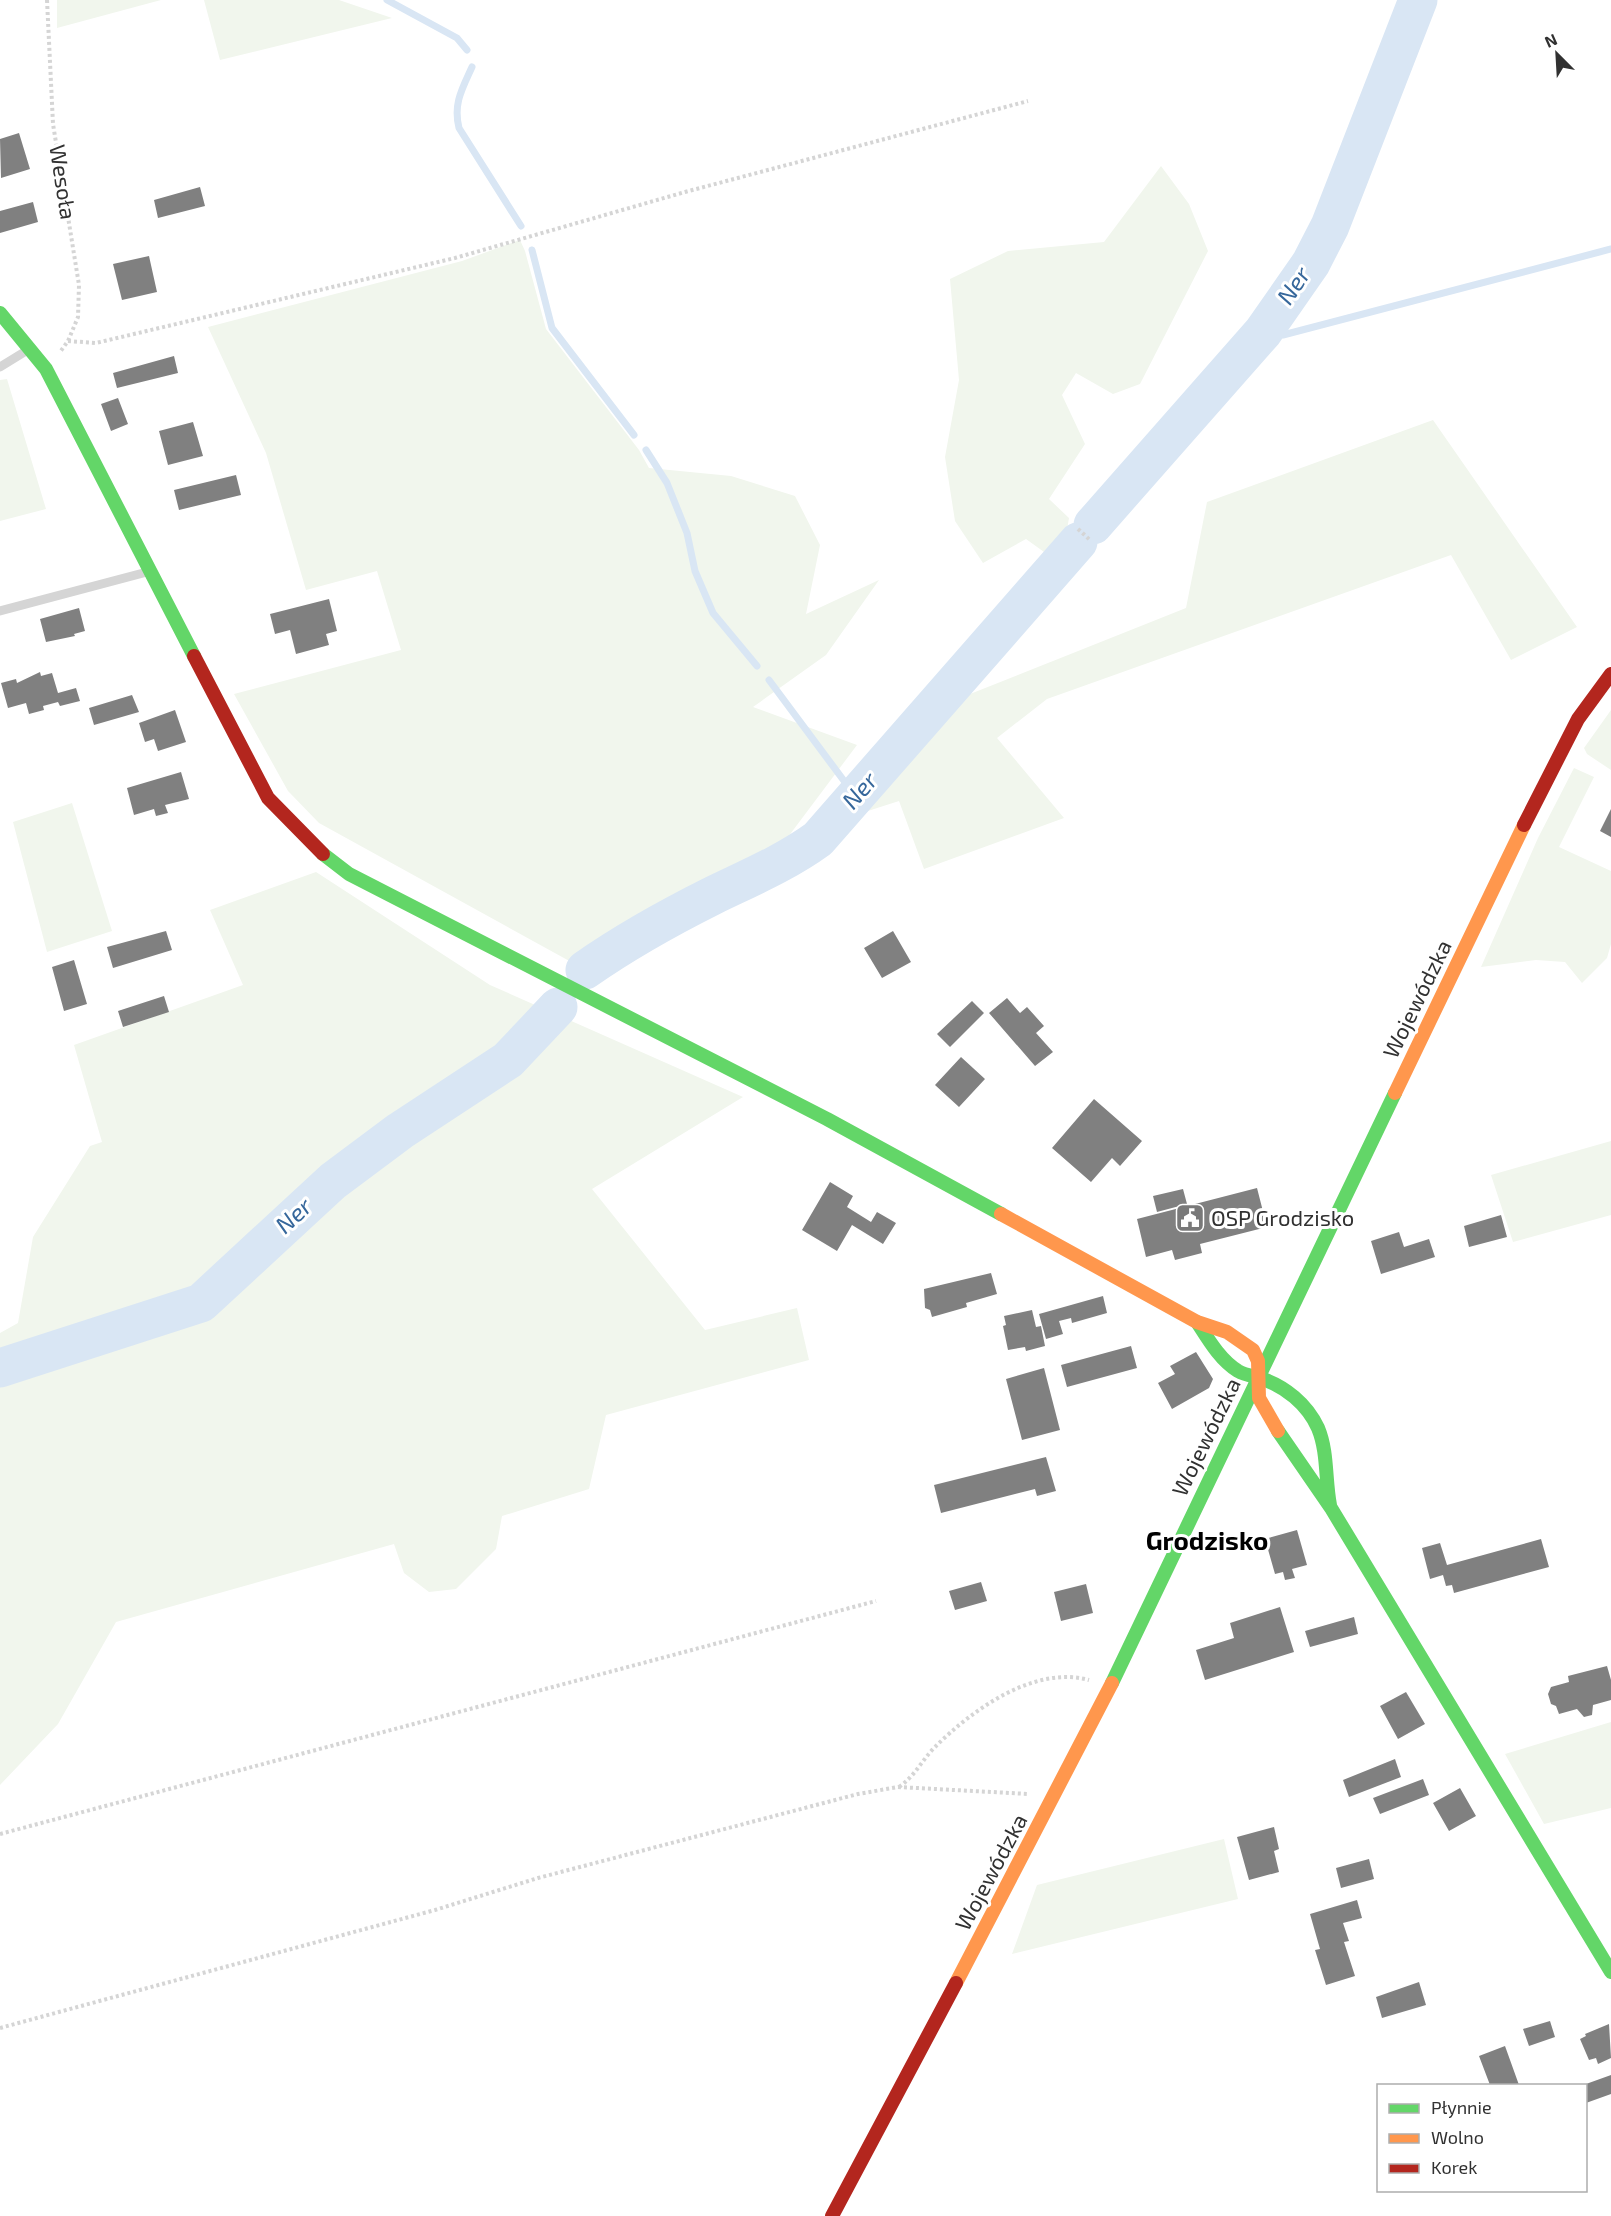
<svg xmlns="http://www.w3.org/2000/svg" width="1611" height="2216" viewBox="0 0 1611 2216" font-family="'Exo 2',sans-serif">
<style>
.green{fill:#f1f6ed}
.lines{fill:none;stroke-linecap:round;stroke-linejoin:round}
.stream{stroke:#d9e6f4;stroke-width:7}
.river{stroke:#d9e6f4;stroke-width:39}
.building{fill:#808080}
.path{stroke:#d5d5d5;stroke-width:4;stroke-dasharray:3 3;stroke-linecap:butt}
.lane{stroke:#d5d5d5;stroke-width:9}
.fast{stroke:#63d668;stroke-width:14}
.slow{stroke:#ff974d;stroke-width:14}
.jam{stroke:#b3261e;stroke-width:14}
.labels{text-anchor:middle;stroke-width:6;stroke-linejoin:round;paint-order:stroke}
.street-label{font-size:22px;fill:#313131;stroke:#fff}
.poi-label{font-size:22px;fill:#313131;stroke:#fff;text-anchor:start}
.water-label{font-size:24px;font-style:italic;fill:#36679b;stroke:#fff}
.quarter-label{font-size:26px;font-weight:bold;fill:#000;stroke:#fff}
</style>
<rect width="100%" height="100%" fill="#fff"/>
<!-- green -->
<path class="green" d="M57 0H161L57 28Z
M204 0H339L392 18 220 60Z
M1161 166 1189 204 1208 251 1140 384 1113 394 1076 373 1062 395 1085 444 1049 499 1069 518 1064 547 1051 557 1026 539 983 563 955 521 945 457 959 380 950 279 1008 251 1104 242Z
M520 240 525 251 546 329 639 450 649 468 731 476 795 496 820 545 806 614 879 580 826 655 753 707 857 745 779 849 573 963 319 823 288 791 234 694 401 650 377 571 306 590 266 453 208 327 462 261Z
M7 379 46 509 0 521V380Z
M1433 420 1577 627 1511 660 1451 555 1047 699 997 738 1064 818 924 869 899 801 846 818 960 698 1186 608 1207 502Z
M1611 710V770L1587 754 1584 748Z
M1574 768 1594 777 1559 847 1611 871V944L1607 958 1582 983 1565 962 1536 960 1481 967 1538 838Z
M72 803 112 931 47 952 13 822Z
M316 872 490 985 743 1097 592 1189 705 1330 797 1308 809 1360 606 1415 589 1489 502 1516 496 1549 456 1589 429 1592 404 1573 394 1544 116 1622 58 1724 0 1785V1333L18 1323 33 1237 90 1146 102 1142 74 1045 243 985 210 910Z
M1611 1141V1215L1513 1242 1491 1175Z
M1611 1722V1808L1544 1824 1505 1754Z
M1224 1839 1238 1899 1012 1954 1037 1885Z"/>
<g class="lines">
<!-- stream -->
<path class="stream" d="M387 0 457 38 467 50
M472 67C462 89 453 104 459 128L521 226
M532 250 552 328 634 435
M1263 332 1283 335 1611 249
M646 450 667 483 687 533 695 571 713 613 757 666
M769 680 856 797"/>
<!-- river -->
<path class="river" d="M1093 525 1263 332 1311 263 1330 226 1418 0
M585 970C625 942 668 918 712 896 749 878 785 863 818 839L1078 542
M0 1368 201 1303 333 1181 400 1131 508 1060 558 1007"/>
</g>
<!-- building -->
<path class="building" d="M19 133 30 169 1 178 0 139Z
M200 187 205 206 158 218 154 200Z
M33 202 38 222 0 233V211Z
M149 256 157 292 122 300 113 264Z
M174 356 178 373 117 388 113 373Z
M118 398 128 424 111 431 101 404Z
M193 422 203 456 168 465 159 431Z
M236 475 241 495 179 510 174 490Z
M329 599 337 631 326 634 329 645 296 654 290 630 275 634 270 614Z
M79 608 85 631 74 634 75 636 46 642 40 619Z
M40 672 41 676 52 673 58 693 76 688 80 701 60 706 58 702 43 706 44 710 29 714 26 703 8 708 1 683 16 679 17 683Z
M132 695 139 712 94 725 89 708Z
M175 710 186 742 158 751 154 739 145 742 139 723Z
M181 772 189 799 165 805 168 813 156 816 154 809 134 815 127 788Z
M1611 809V837L1600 831Z
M166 931 172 950 113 968 107 947Z
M893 931 911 962 882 978 864 948Z
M74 960 87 1004 64 1011 52 967Z
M164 996 169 1012 123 1027 118 1011Z
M1007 998 1020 1013 1027 1007 1044 1026 1036 1033 1053 1052 1035 1066 989 1013Z
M972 1001 984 1013 950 1047 937 1034Z
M961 1057 985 1079 959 1107 935 1085Z
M1094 1099 1142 1141 1120 1166 1112 1158 1091 1182 1052 1148Z
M830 1182 853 1196 847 1207 871 1222 877 1212 896 1223 883 1244 852 1225 837 1251 802 1230Z
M1257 1188 1267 1227 1200 1244 1202 1253 1175 1260 1172 1250 1146 1257 1137 1219Z
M1183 1189 1187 1204 1157 1212 1153 1196Z
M1501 1215 1507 1237 1469 1247 1464 1226Z
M1399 1232 1404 1247 1429 1239 1435 1257 1381 1274 1371 1241Z
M991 1273 997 1294 966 1303 967 1307 932 1317 930 1310 925 1308 924 1289Z
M1103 1296 1107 1313 1072 1323 1071 1318 1059 1321 1063 1334 1046 1339 1039 1314Z
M1032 1310 1036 1327 1041 1326 1045 1346 1026 1351 1025 1347 1008 1350 1003 1326 1006 1325 1004 1316Z
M1131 1346 1137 1368 1067 1387 1061 1365Z
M1196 1352 1213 1379 1209 1388 1172 1409 1158 1383 1175 1374 1170 1366Z
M1044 1368 1060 1430 1022 1440 1006 1379Z
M1046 1457 1056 1491 1037 1496 1035 1489 941 1513 934 1485Z
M1297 1530 1307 1565 1292 1569 1295 1578 1285 1580 1283 1572 1275 1574 1265 1539Z
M1541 1539 1549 1567 1454 1593 1452 1585 1446 1586 1443 1575 1430 1579 1422 1548 1440 1543 1447 1565Z
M981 1582 987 1601 955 1610 949 1591Z
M1086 1584 1093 1613 1061 1621 1054 1592Z
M1280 1607 1294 1652 1205 1680 1196 1650 1234 1638 1230 1623Z
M1354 1617 1358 1634 1310 1647 1305 1631Z
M1607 1666 1611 1680V1700L1593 1705 1592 1715 1584 1717 1577 1709 1559 1714 1556 1706 1551 1704 1548 1694 1551 1687 1569 1682 1568 1676Z
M1406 1692 1425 1724 1398 1739 1380 1706Z
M1395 1759 1401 1777 1349 1797 1343 1780Z
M1423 1779 1429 1795 1380 1814 1373 1798Z
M1460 1788 1476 1816 1449 1831 1433 1803Z
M1274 1827 1279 1849 1274 1851 1279 1872 1249 1880 1237 1837Z
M1369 1859 1374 1879 1341 1888 1336 1868Z
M1357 1900 1362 1918 1343 1923 1349 1941 1344 1942 1355 1976 1326 1985 1315 1950 1320 1949 1310 1914Z
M1419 1982 1426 2005 1382 2018 1376 1997Z
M1550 2021 1555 2037 1529 2046 1523 2029Z
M1609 2024 1611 2058 1598 2064 1596 2058 1589 2060 1580 2039 1586 2036 1585 2034Z
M1505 2046 1519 2085H1490L1479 2056Z
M1611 2075V2094L1586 2103V2084Z"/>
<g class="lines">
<!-- path -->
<path class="path" d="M47 0 53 124 79 285 78 317 68 341 60 352
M68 341 96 343 455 258 685 192 1028 101
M1078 529 1090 540
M899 1787C915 1776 922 1760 935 1747 972 1710 1034 1665 1089 1680
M0 1834 876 1601
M0 2028 435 1910 538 1878 858 1794 898 1787 1029 1794"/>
<!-- lane -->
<path class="lane" d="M0 367 26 351
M0 611 147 572"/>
<!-- fast -->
<path class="fast" d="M0 313 46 369 194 656
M323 854 349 874 827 1119 1001 1214
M1197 1322C1208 1339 1220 1360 1238 1371 1245 1375 1253 1376 1260 1378 1285 1386 1307 1404 1318 1428 1328 1452 1325 1479 1330 1505
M1278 1431 1331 1508 1611 1972
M1112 1683 1395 1093"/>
<!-- slow -->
<path class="slow" d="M1395 1093 1524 825
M1001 1214 1197 1322 1227 1332 1253 1350 1258 1361 1259 1398 1278 1431
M956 1983 1112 1683"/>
<!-- jam -->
<path class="jam" d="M194 656 268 798 323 854
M1524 825 1578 719 1611 674
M832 2216 956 1983"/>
</g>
<!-- icons -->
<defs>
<g id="civic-square" transform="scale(1.5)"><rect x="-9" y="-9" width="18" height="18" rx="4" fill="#797979" stroke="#fff"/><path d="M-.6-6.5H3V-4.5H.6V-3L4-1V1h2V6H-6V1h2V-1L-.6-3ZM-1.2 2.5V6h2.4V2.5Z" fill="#fff"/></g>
</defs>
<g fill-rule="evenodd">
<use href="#civic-square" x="1190" y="1218"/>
</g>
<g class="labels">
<!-- street labels -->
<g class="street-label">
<text transform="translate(63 182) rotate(81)" y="8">Wesoła</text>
<text transform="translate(1417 999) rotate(-64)" y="8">Wojewódzka</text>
<text transform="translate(1206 1437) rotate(-64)" y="8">Wojewódzka</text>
<text transform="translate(991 1872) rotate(-62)" y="8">Wojewódzka</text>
</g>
<!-- poi labels -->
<g class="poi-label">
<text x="1211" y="1226">OSP Grodzisko</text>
</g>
<!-- water labels -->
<g class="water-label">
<text transform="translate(1294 286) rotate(-56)" y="8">Ner</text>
<text transform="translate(860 791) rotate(-49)" y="8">Ner</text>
<text transform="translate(294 1216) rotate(-43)" y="8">Ner</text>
</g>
<!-- quarter labels -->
<g class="quarter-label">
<text x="1207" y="1550">Grodzisko</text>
</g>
</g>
<!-- legend -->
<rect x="1377" y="2084" width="210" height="108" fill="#ffffff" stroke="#adadad" stroke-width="1.5"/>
<rect x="1389" y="2104" width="30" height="9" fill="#63d668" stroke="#adadad" stroke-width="1.5"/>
<text x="1431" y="2114" font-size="18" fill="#313131">Płynnie</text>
<rect x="1389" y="2134" width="30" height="9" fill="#ff974d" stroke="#adadad" stroke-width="1.5"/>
<text x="1431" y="2144" font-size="18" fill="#313131">Wolno</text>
<rect x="1389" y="2164" width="30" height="9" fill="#b3261e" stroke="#adadad" stroke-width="1.5"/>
<text x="1431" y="2174" font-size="18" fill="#313131">Korek</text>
<!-- north arrow -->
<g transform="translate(1557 54) rotate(336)" stroke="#ffffff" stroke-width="4.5" paint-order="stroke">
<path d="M0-4.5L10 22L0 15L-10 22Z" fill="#313131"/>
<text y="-9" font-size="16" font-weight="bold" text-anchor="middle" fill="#313131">N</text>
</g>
</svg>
